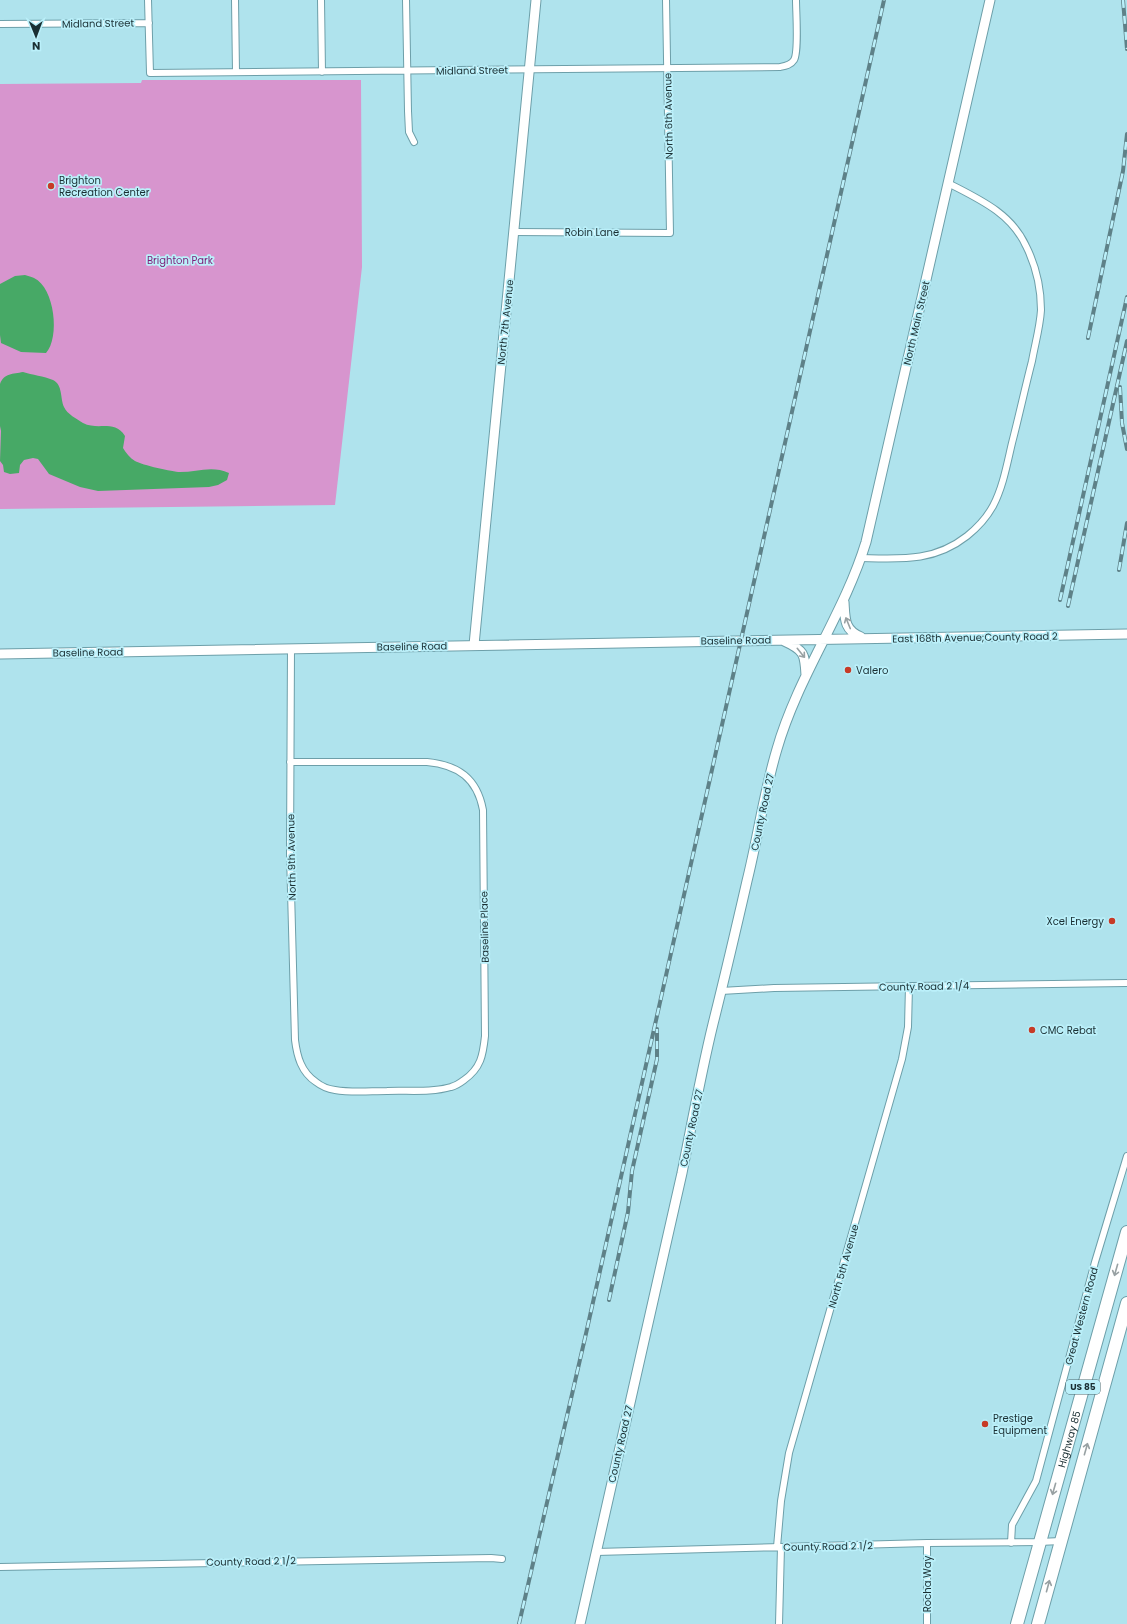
<svg xmlns="http://www.w3.org/2000/svg" width="1127" height="1624" viewBox="0 0 1127 1624" font-family="Poppins,sans-serif">
<style>
.green{fill:#d795ce}
.water{fill:#47a966}
.lines{fill:none;stroke-linecap:round;stroke-linejoin:round}
.street-casing{stroke:#6d9fa9;stroke-width:8}
.secondary-casing{stroke:#6d9fa9;stroke-width:11}
.highway-casing{stroke:#6d9fa9;stroke-width:14}
.street{stroke:#fff;stroke-width:6}
.secondary{stroke:#fff;stroke-width:9}
.highway{stroke:#fff;stroke-width:12}
.rail-casing{stroke:#5e8188;stroke-width:4}
.rail{stroke:#bbf0fa;stroke-width:2.5;stroke-dasharray:8;stroke-linecap:butt}
.oneway{stroke:#98a1a3}
.poi-dot{fill:#c73b27;stroke:#bbf0fa;stroke-width:1.5}
.labels{text-anchor:middle;stroke-width:3.5;stroke-linejoin:round;paint-order:stroke}
.shield{fill:#bbf0fa;stroke:#4a696f;stroke-width:1}
.shield-label{font-size:9px;font-weight:bold;fill:#1a2f33}
.street-label{font-size:10px;fill:#1a2f33;stroke:#bbf0fa}
.poi-label{font-size:10px;fill:#1a2f33;stroke:#bbf0fa;text-anchor:start}
.park-label{font-size:10px;fill:#7c1b75;stroke:#bbf0fa}
</style>
<rect width="100%" height="100%" fill="#afe3ed"/>
<!-- green -->
<path class="green" d="M142 80H361L362 267 335 505 0 509V84L141 83Z"/>
<!-- water -->
<path class="water" d="M25 275C28 276 32 277 34 278 55 288 60 338 46 353L21 352 1 343 0 335V284L15 276Z
M23 372C32 375 44 376 53 380 63 385 60 398 64 407 67 414 77 419 83 423 98 431 114 419 125 436L123 448C126 453 130 458 135 461 142 465 173 472 180 472 197 472 212 465 229 473L227 480 218 485 209 487 98 491 80 487 49 474 38 459 33 458 24 460 20 465 19 473 10 474 4 472 3 465 0 461 1 431 0 426V384C4 373 13 374 23 372Z"/>
<g class="lines">
<!-- street casing -->
<g class="street-casing">
<path id="street" d="M148 0 150 73 780 67C785 66 791 65 794 60 799 52 796 12 796 0
M235 0 236 72
M321 0 322 72
M406 0 408 111 409 132 414 142
M0 24 149 23
M514 232 670 233 666 0
M861 558C901 559 934 562 967 536 977 528 987 517 993 506 1003 487 1007 464 1012 443 1019 416 1025 388 1032 361 1035 344 1040 327 1041 310 1041 289 1036 266 1026 246 1011 213 979 199 948 183
M290 762H427C458 765 477 778 483 810L485 1036C483 1055 481 1068 464 1080 460 1083 455 1086 451 1087 431 1093 407 1090 387 1091 370 1091 352 1093 335 1090 328 1089 321 1086 316 1082 301 1072 297 1056 295 1040L290 854 291 648
M721 991 774 988 1127 983
M1011 1543 1012 1525 1036 1481 1095 1262 1127 1156
M777 1547 781 1501 789 1453 902 1059 908 1027 909 986
M596 1552 927 1543 1039 1542 1061 1541
M0 1567 491 1558 502 1559
M779 1624 781 1547
M927 1624V1543"/>
</g>
<!-- secondary casing -->
<g class="secondary-casing">
<path id="secondary" d="M844 602C845 619 844 630 861 637
M784 641C804 650 805 654 806 675
M474 645 536 0
M0 654 1127 634
M580 1624C613 1473 649 1323 682 1173 692 1123 701 1073 713 1024 725 976 736 929 747 881 758 837 764 792 777 749 798 676 844 614 866 542L990 0"/>
</g>
<!-- highway casing -->
<g class="highway-casing">
<g id="highway">
<path id="s1" d="M1017 1624 1127 1232"/>
<path d="M1038 1624 1127 1303"/>
</g>
</g>
<!-- street -->
<use href="#street" class="street"/>
<!-- secondary -->
<use href="#secondary" class="secondary"/>
<!-- highway -->
<use href="#highway" class="highway"/>
<!-- rail casing -->
<g class="rail-casing">
<path id="rail" d="M1123 0 1127 49
M1088 338 1123 171 1127 134
M1120 387 1122 423 1127 449
M1119 570 1127 523
M1060 600 1127 297
M1068 606 1127 341
M609 1300 628 1212 632 1171 657 1059V1029
M519 1624 585 1338 884 0"/>
</g>
<!-- rail -->
<use href="#rail" class="rail"/>
</g>
<!-- one-way arrows -->
<defs><path id="oneway-shaft" d="M-6 0H5M1.5-3L5.5 0L1.5 3" fill="none" stroke-width="1.6" stroke-linecap="round" stroke-linejoin="round"/></defs>
<g class="oneway">
<use href="#oneway-shaft" transform="translate(848 623) rotate(-112)"/>
<use href="#oneway-shaft" transform="translate(801 653) rotate(51)"/>
<use href="#oneway-shaft" transform="translate(1116 1270) rotate(106)"/>
<use href="#oneway-shaft" transform="translate(1086 1449) rotate(-74)"/>
<use href="#oneway-shaft" transform="translate(1054 1489) rotate(106)"/>
<use href="#oneway-shaft" transform="translate(1048 1586) rotate(-75)"/>
</g>
<!-- markers -->
<g class="poi-dot">
<circle cx="51" cy="186" r="4"/>
<circle cx="848" cy="670" r="4"/>
<circle cx="1112" cy="921" r="4"/>
<circle cx="1032" cy="1030" r="4"/>
<circle cx="985" cy="1424" r="4"/>
</g>
<g class="labels">
<!-- shield labels -->
<rect class="shield" x="1066" y="1380" width="34" height="14" rx="3"/>
<g class="shield-label">
<text x="1083" y="1390">US 85</text>
</g>
<!-- street labels -->
<g class="street-label">
<text transform="translate(98 23) rotate(-1)" y="4">Midland Street</text>
<text transform="translate(472 70) rotate(-1)" y="4">Midland Street</text>
<text transform="translate(668 116) rotate(-91)" y="4">North 6th Avenue</text>
<text x="592" y="236">Robin Lane</text>
<text transform="translate(505 322) rotate(-84)" y="4">North 7th Avenue</text>
<text transform="translate(916 323) rotate(-77)" y="4">North Main Street</text>
<text transform="translate(975 637) rotate(-1)" y="4">East 168th Avenue;County Road 2</text>
<text transform="translate(736 640) rotate(-1)" y="4">Baseline Road</text>
<text transform="translate(412 646) rotate(-1)" y="4">Baseline Road</text>
<text transform="translate(88 652) rotate(-1)" y="4">Baseline Road</text>
<text transform="translate(762 812) rotate(-78)" y="4">County Road 27</text>
<text transform="translate(291 857) rotate(-91)" y="4">North 9th Avenue</text>
<text transform="translate(484 927) rotate(-91)" y="4">Baseline Place</text>
<text transform="translate(924 986) rotate(-1)" y="4">County Road 2 1/4</text>
<text transform="translate(691 1128) rotate(-78)" y="4">County Road 27</text>
<text transform="translate(843 1266) rotate(-74)" y="4">North 5th Avenue</text>
<text transform="translate(1081 1316) rotate(-75)" y="4">Great Western Road</text>
<text dy="4" stroke="none"><textPath href="#s1" startOffset="192">Highway 85</textPath></text>
<text transform="translate(620 1444) rotate(-77)" y="4">County Road 27</text>
<text transform="translate(828 1546) rotate(-1)" y="4">County Road 2 1/2</text>
<text transform="translate(251 1561) rotate(-1)" y="4">County Road 2 1/2</text>
<text transform="translate(927 1584) rotate(-90)" y="4">Rocha Way</text>
</g>
<!-- poi labels -->
<g class="poi-label">
<text x="59" y="184">Brighton<tspan x="59" dy="12">Recreation Center</tspan></text>
<text x="856" y="674">Valero</text>
<text x="1104" y="925" text-anchor="end">Xcel Energy</text>
<text x="1040" y="1034">CMC Rebat</text>
<text x="993" y="1422">Prestige<tspan x="993" dy="12">Equipment</tspan></text>
</g>
<!-- park labels -->
<g class="park-label">
<text x="180" y="264">Brighton Park</text>
</g>
</g>
<!-- north arrow -->
<g transform="translate(36 36) rotate(179)" stroke="#bbf0fa" stroke-width="3" paint-order="stroke">
<path d="M0-3L7 15L0 10L-7 15Z" fill="#1a2f33"/>
<text y="-6" font-size="11" font-weight="bold" text-anchor="middle" fill="#1a2f33">N</text>
</g>
</svg>
